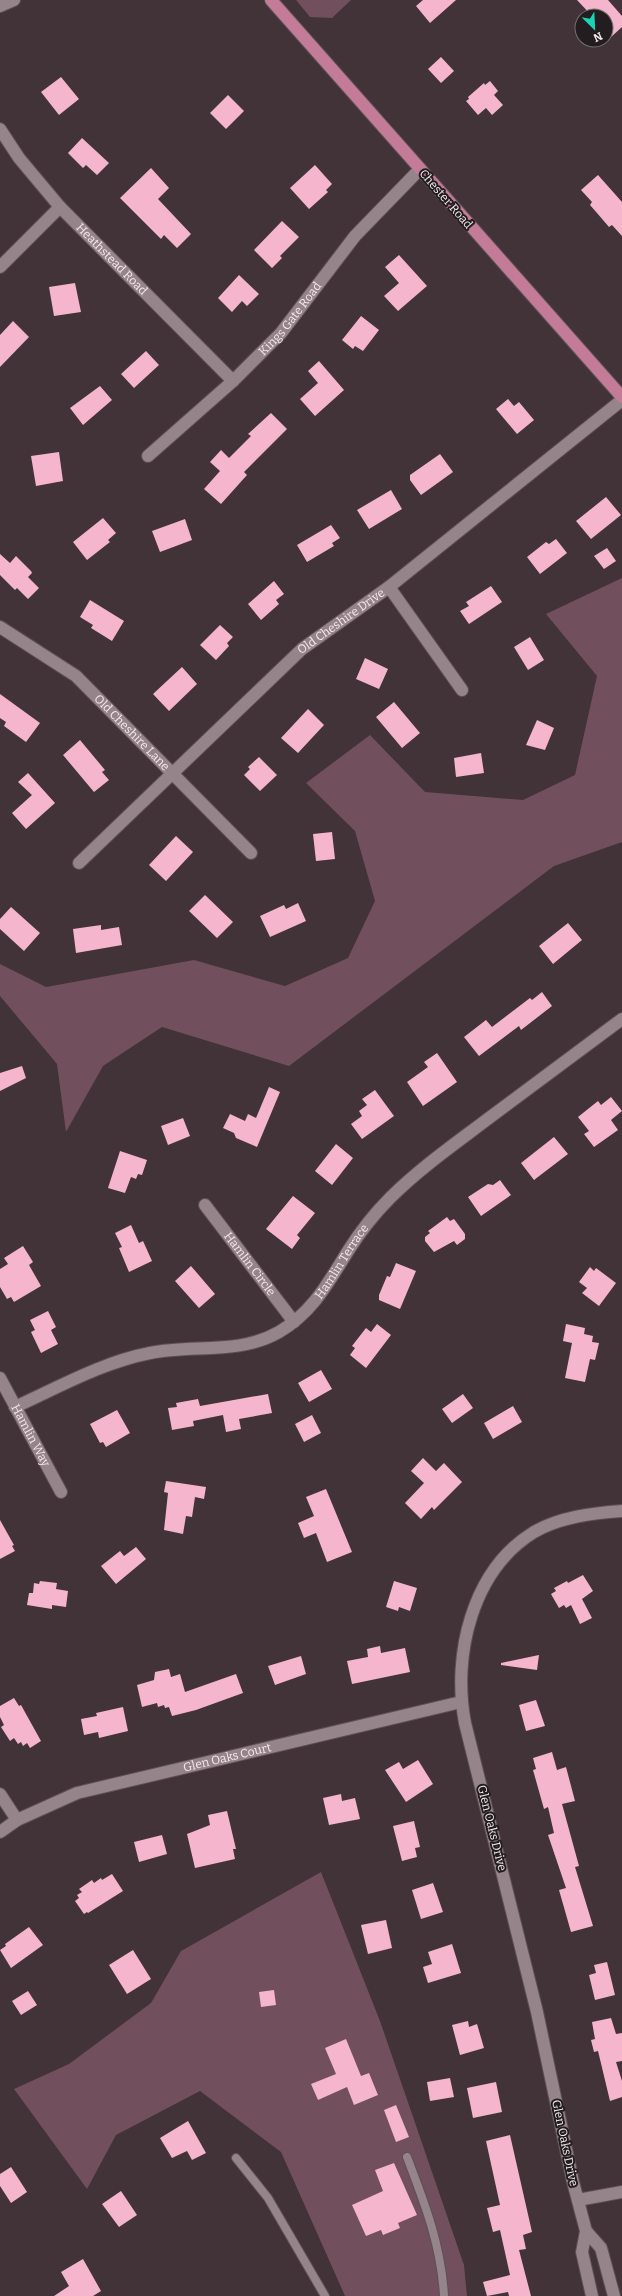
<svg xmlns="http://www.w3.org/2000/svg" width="622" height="2296" viewBox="0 0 622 2296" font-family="Bitter,serif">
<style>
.green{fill:#714f5c}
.building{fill:#f5b6cd}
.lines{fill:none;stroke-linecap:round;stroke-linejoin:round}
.service-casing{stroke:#5d5055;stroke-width:10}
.minor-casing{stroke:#5d5055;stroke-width:14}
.primary-casing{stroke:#5d5055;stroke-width:14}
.service{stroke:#95848a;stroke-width:8}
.minor{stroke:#95848a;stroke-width:12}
.primary{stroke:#c37b98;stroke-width:12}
.labels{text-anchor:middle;stroke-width:4;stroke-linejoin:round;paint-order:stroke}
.street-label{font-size:12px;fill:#f4eaed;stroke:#231d1f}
</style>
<rect width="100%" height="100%" fill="#413338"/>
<!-- green -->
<path class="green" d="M296 0H351L332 18 310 17Z
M622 578V842L554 866 289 1066 162 1027 103 1066 66 1132 57 1064 0 996V964L46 987 194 960 285 986 348 958 375 901 355 831 306 783 370 735 425 792 523 800 575 775 597 676 546 614Z
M321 1872 380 2021 464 2265 467 2296H345L281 2152 200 2091 116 2135 87 2189 14 2089 69 2064 151 2003 181 1951Z"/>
<!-- building -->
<path class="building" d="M423 0H456L430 23 416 6Z
M577 0H608L622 16V27L611 37 606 32V16H592Z
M441 57 454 71 441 83 428 69Z
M61 77 79 99 59 115 41 92Z
M490 81 498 91 494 95 503 105 492 115 486 108 478 115 466 101 469 99 468 97 484 83 485 85Z
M228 95 244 111 226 129 210 113Z
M82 138 109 163 97 175 86 165 83 168 68 153Z
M315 165 332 184 326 190 328 192 309 209 290 188Z
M151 168 169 188 158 199 191 234 177 248 164 235 161 239 120 198Z
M598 175 622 202V236L612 225 609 227 597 213 590 205 592 202 581 190Z
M282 221 299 237 280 256 282 258 272 268 254 250Z
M399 255 427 286 398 311 384 296 399 283 385 267Z
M239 275 259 294 247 306 242 301 232 312 218 298Z
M75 283 81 312 54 316 49 287Z
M361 316 379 330 363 351 355 346 353 349 342 340Z
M13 321 29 337 0 367V335Z
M146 351 159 365 134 388 121 374Z
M319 361 344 390 315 416 300 399 318 383 308 371Z
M100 386 112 400 83 425 70 408Z
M508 399 514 406 519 402 534 420 517 434 496 409Z
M271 413 287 429 244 472 247 475 221 504 204 489 220 471 210 462 221 450 229 458 251 436 248 434Z
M59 452 63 481 36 486 31 456Z
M440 454 453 472 421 495 410 480V475Z
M391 490 402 509 369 529 357 510Z
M606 497 621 515 591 539 576 521Z
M103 518 116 533 108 540 110 542 87 560 73 542Z
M185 519 192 540 160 552 152 531Z
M331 525 340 538 332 543 334 546 307 562 297 545Z
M556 539 567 553 540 574 527 557 546 542 549 544Z
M607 548 616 561 604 569 594 556Z
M0 554 10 563 16 556 31 571 32 573 28 577 39 588 28 599 17 588 15 590 0 575Z
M274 581 284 594 276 600 279 604 261 620 248 604Z
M491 586 502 602 469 624 460 611 469 606 466 602Z
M90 600 124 621 112 641 91 628 93 625 80 617Z
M220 625 233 637 227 643 229 646 216 660 200 645Z
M530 637 544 660 528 670 514 647Z
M365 658 388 669 379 689 356 679Z
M182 667 197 684 169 711 153 694Z
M0 694 40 723 26 742 4 726 6 722 0 718Z
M394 702 420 733 402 748 376 717Z
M308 709 324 725 298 753 281 738Z
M537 720 554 728 545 750 526 745Z
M80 740 105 770 102 772 109 780 94 792 63 755Z
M481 753 484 773 456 777 454 758Z
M259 757 277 775 260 791 244 775 250 769 248 767Z
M28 773 55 803 26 829 12 813 32 795 18 782Z
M332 832 335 859 316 861 313 834Z
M176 836 193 852 166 881 149 865Z
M205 895 233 922 217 938 189 911Z
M298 903 306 921 270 937 260 916 284 905 286 909Z
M11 907 40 933 24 951 0 929V919Z
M568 923 582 940 553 964 539 946Z
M101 925V930L119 927 122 945 76 953 73 929Z
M542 992 552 1006 521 1030 519 1026 479 1056 464 1037 486 1020 492 1027 530 998 532 1000Z
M437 1053 457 1082 423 1106 407 1082 428 1067 424 1062Z
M22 1066 26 1078 0 1091V1073Z
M269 1087 280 1092 257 1147 236 1138 234 1133 223 1128 230 1114 245 1121 248 1114 256 1118Z
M375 1090 394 1116 362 1139 351 1124 362 1116 359 1111 367 1105 362 1099Z
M611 1097 622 1111 611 1120 618 1130 594 1147 584 1134 589 1131 578 1117 598 1101 601 1105Z
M183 1118 190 1136 168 1145 161 1126Z
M554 1137 568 1154 534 1180 521 1163Z
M336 1144 353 1158 332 1185 315 1171Z
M120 1151 147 1160 142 1175 138 1174 136 1179 131 1177 125 1193 108 1188Z
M500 1180 511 1195 481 1216 468 1197 488 1184 493 1185Z
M293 1196 315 1213 297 1235 300 1238 292 1249 266 1229Z
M447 1217 450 1221 454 1219 465 1234V1239L457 1245 454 1241 434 1252 425 1241V1237L430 1233 428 1231Z
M131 1225 139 1243 143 1241 152 1261 129 1272 119 1248 122 1247 115 1233Z
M23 1246 33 1262 29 1265 41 1286 14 1302 11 1297 7 1299 0 1287V1269L8 1264 4 1258Z
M396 1263 416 1271 400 1309 379 1300V1295L387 1276 390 1277Z
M191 1266 215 1294 199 1308 175 1281Z
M590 1267 594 1271 596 1268 616 1283 599 1306 582 1293 587 1288 579 1282Z
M48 1311 56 1327 51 1330 58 1344 41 1353 31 1332 35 1330 30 1320Z
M377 1324 391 1335 366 1368 350 1355 355 1348 352 1346 366 1328 371 1332Z
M566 1324 585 1328 584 1334 593 1336 592 1342 599 1343 595 1360 590 1359 585 1382 565 1378 572 1343 563 1341Z
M321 1370 332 1389 309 1402 298 1383Z
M268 1394 272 1413 239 1419 241 1429 226 1432 223 1415 193 1421 194 1426 172 1430 168 1408 177 1407 176 1403 198 1399 200 1406Z
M463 1394 473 1408 452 1423 442 1409Z
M513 1406 522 1422 493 1439 484 1423Z
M117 1410 130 1433 106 1447 103 1442 100 1443 90 1424Z
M312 1415 321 1433 304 1442 295 1424Z
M423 1458 436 1471 444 1463 462 1482 434 1510 432 1507 421 1519 405 1503 424 1483 411 1471Z
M166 1481 206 1487 204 1499 195 1497 192 1517 186 1516 183 1534 164 1530 168 1493 164 1492Z
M326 1489 352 1552 327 1562 316 1533 304 1538 298 1523 314 1516 306 1497Z
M0 1520 14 1545 12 1546 15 1551 0 1559Z
M136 1547 146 1559 116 1584 101 1566 120 1551 124 1556Z
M583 1575 593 1591 582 1599 592 1618 580 1624 571 1605 566 1608 564 1605 559 1608 551 1594 556 1591 554 1588 567 1581 568 1583Z
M40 1581 57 1583 56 1589 68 1591 66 1607 52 1605V1609L27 1605 29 1593H33L34 1583 39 1584Z
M394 1581 417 1588 410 1611 399 1607 398 1611 386 1607Z
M380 1646 381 1653 405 1648 410 1672 352 1684 347 1661 368 1657 367 1649Z
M539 1655 537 1670 501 1665V1663Z
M301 1656 306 1674 275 1685 268 1666Z
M169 1669 171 1677 180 1674 185 1692 236 1674 243 1693 196 1710 172 1716 169 1707 165 1708 164 1705 158 1707 157 1703 142 1707 137 1685 154 1680 155 1672Z
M14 1698 19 1706 21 1705 41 1741 30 1748 27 1743 23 1746 21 1742 18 1744 14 1738 10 1741 1 1727 4 1725 0 1717V1706Z
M536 1700 545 1726 526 1731 519 1705Z
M123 1707 128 1731 99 1738 98 1732 84 1735 81 1719 97 1716 96 1713Z
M552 1752 557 1770 566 1767 575 1801 562 1804 579 1866 575 1867 593 1926 571 1932 559 1890 566 1888 548 1835 554 1833 548 1807 544 1809 533 1770 536 1769 533 1758Z
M418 1760 433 1784 406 1802 385 1770 399 1762 403 1769Z
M341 1794 342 1801 355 1798 360 1819 329 1825 323 1798Z
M227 1811 236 1849H233L235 1859 195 1868 187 1834 210 1825 208 1815Z
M414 1821 420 1847 415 1848 417 1857 402 1861 393 1826Z
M162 1835 167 1854 139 1862 134 1842Z
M112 1874 123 1891 88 1913 87 1912 84 1914 75 1901 79 1898 77 1895 82 1892 79 1889 92 1880 94 1883 101 1878 102 1880Z
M433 1883 443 1912 421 1919 412 1890Z
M386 1920 392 1948 368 1954 361 1925Z
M29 1927 43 1945 11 1968 0 1950 6 1946 5 1944Z
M452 1944 461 1973 428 1983 423 1967 432 1964 428 1952Z
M133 1950 151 1979 127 1994 109 1965Z
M607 1962 615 1995 595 2000 589 1975 596 1973 594 1965Z
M274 1990 276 2005 261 2007 259 1992Z
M28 1991 37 2005 21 2015 12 2001Z
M611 2018 616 2034 622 2033V2061L616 2062 622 2081V2097L610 2101 598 2051 594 2052 591 2040 595 2039 592 2022Z
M468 2021 469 2027 477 2024 484 2048 460 2055 452 2025Z
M346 2039 361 2076 369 2073 378 2095 354 2105 347 2087 318 2100 311 2084 336 2074 325 2048Z
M450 2078 454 2097 430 2101 427 2082Z
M496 2082 502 2112 473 2118 467 2088Z
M396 2105 409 2137 396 2142 384 2110Z
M188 2121 206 2153 192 2160 187 2151 172 2158 160 2138Z
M510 2135 532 2232 523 2235 526 2249 519 2250 531 2296H509L508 2292 487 2296 483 2282 510 2275 500 2230 493 2232 487 2208 500 2205 486 2141Z
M394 2163 417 2215 398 2223 400 2228 383 2235 381 2230 366 2236 352 2205 383 2191 375 2170Z
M11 2167 27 2192 11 2203 0 2186V2174Z
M121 2191 137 2215 119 2227 102 2204Z
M83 2259 101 2291 93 2296H54L69 2286 61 2272Z"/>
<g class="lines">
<!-- service casing -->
<g class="service-casing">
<path id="service" d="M407 2157C425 2204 441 2245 444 2296
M236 2158 268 2198 325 2296"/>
</g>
<!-- minor casing -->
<g class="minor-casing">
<g id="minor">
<path d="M0 6 14 0"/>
<path id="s1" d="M0 129 19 158 60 207 233 381"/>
<path d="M0 267 60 207"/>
<path id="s2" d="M148 456 233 381 281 333 355 236 420 169"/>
<path d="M389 587 462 690"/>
<path id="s3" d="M0 627 76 676 251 853"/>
<path id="s4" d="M79 863 302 649 389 587 622 400"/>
<path id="s5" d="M205 1205 294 1322"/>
<path id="s6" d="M0 1378 61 1492"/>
<path id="s7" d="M15 1407C59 1387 103 1362 150 1353 193 1344 239 1355 279 1332 313 1312 328 1283 348 1251 360 1232 374 1214 390 1198 420 1168 456 1143 489 1118 534 1085 578 1052 622 1019"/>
<path d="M0 1794 17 1820"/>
<path id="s8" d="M0 1832 17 1820 77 1793 461 1702"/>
<path d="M578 2200 622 2192"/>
<path d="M586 2231 601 2248 614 2296"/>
<path d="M592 2296 582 2252 586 2231 573 2182 537 2012 465 1723C452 1655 472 1570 534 1532 560 1517 593 1513 622 1511"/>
</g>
</g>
<!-- primary casing -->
<g class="primary-casing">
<path id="primary" d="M271 0 622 397"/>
</g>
<!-- service -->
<use href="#service" class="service"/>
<!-- minor -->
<use href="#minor" class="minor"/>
<!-- primary -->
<use href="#primary" class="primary"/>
</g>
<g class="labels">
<!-- street labels -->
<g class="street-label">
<text transform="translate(446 199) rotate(49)" y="4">Chester Road</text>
<text dy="4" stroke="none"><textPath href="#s1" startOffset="172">Heathstead Road</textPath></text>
<text dy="4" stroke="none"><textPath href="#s2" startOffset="198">Kings Gate Road</textPath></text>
<text dy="4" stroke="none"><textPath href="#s4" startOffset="357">Old Cheshire Drive</textPath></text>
<text dy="4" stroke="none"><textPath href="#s3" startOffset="170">Old Cheshire Lane</textPath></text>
<text dy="4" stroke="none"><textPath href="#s7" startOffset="373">Hamlin Terrace</textPath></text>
<text dy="4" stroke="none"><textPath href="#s5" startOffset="74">Hamlin Circle</textPath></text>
<text dy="4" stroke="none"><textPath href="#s6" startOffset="65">Hamlin Way</textPath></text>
<text dy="4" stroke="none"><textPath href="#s8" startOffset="241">Glen Oaks Court</textPath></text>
<text transform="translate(492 1828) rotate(76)" y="4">Glen Oaks Drive</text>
<text transform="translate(565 2143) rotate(78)" y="4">Glen Oaks Drive</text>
</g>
</g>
<!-- north arrow -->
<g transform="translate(594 28) rotate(156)"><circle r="19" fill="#231d1f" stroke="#776f71"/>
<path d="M0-3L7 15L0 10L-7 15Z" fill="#1ad5b2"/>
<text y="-6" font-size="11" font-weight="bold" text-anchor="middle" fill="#f4eaed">N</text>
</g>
</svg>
